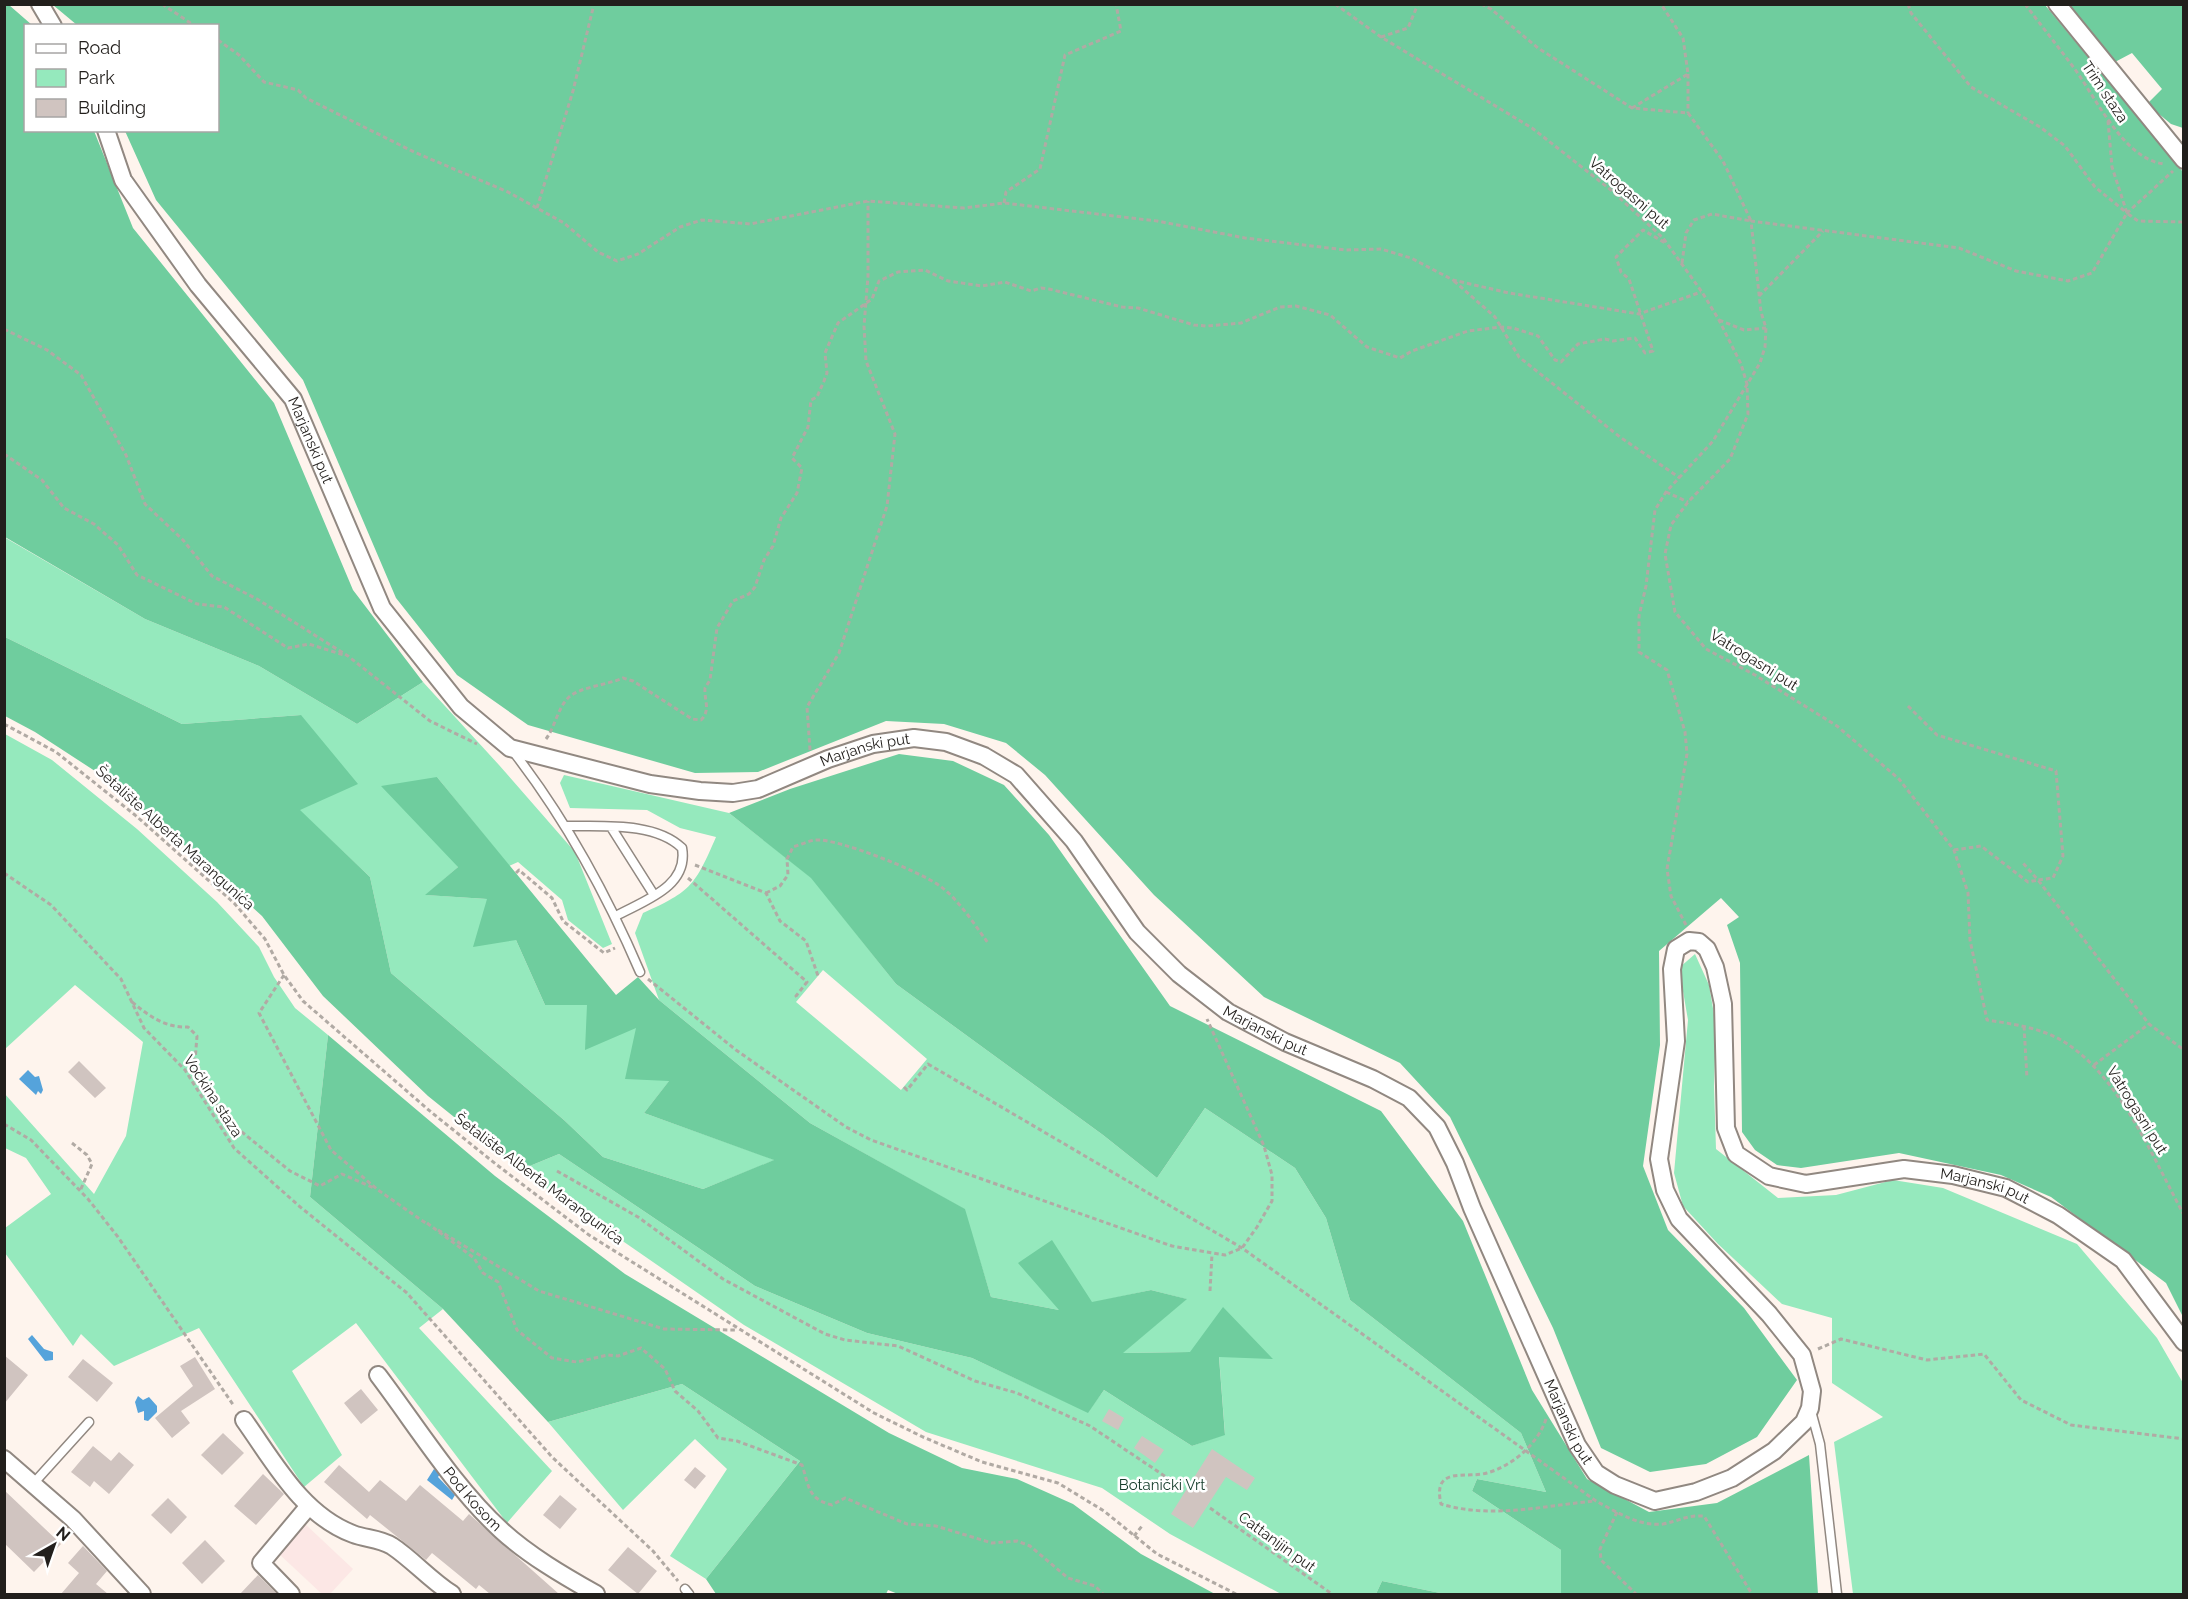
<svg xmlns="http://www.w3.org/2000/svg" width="2188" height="1599" viewBox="0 0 2188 1599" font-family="Raleway,sans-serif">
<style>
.industrial{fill:#fce7e5}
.green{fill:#95e9bd;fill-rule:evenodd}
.forest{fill:#6fcd9e}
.water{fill:#55a3db}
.building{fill:#d0c4c0}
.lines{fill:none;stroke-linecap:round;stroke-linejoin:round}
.lane-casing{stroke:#918881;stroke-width:11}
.street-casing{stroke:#918881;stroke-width:20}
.path{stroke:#b1aaa4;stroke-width:3;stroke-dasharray:4.5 3;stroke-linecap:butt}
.lane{stroke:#fff;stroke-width:8}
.street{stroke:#fff;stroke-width:16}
.labels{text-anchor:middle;stroke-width:5;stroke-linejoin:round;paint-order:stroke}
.street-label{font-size:15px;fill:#221f1c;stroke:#fff}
.park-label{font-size:15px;fill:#153d2b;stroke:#fff}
</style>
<rect width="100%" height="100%" fill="#fef4ed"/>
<!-- industrial -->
<path class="industrial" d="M304 1523 353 1569 330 1594H322L277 1552Z"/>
<!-- green -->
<path class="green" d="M4 537 145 619 259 666 357 724 423 682 499 765 575 852 612 944 603 948 568 920 562 900 518 862 509 866 437 777 458 867 426 895 487 899 516 940 545 1005H587L636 1027 670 1080 644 1113 775 1160 703 1189 603 1157 564 1120 391 973 370 877 299 810 301 715 182 724 5 637Z
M5 734 52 760 137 829 217 902 259 947 274 977 295 1008 328 1035 310 1197 443 1309 419 1328 552 1471 507 1523 356 1323 292 1371 342 1455 304 1487 199 1328 114 1366 81 1334 73 1346 5 1253V1228L51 1194 26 1158 5 1148 4 1093 94 1194 126 1136 143 1042 75 985 5 1049Z
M564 775 729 813 812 878 896 984 1103 1135 1157 1178 1205 1108 1295 1168 1326 1218 1350 1300 1521 1433 1546 1492 1477 1479 1472 1491 1561 1550V1594H1445L1382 1581 1376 1594H1281L1170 1534 1102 1488 926 1432 744 1325 520 1170 559 1154 755 1286 867 1333 972 1358 1088 1412 1104 1390 1192 1446 1225 1434 1219 1356 1190 1352 1122 1353 1186 1299 1151 1290 1059 1310 991 1297 964 1209 810 1123 659 1000 635 933 643 913C692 891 695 885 716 837L680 828 647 810 570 808 560 783ZM823 970 927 1059 901 1090 796 1002Z
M1695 954 1709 985 1716 1026 1714 1086 1716 1149 1778 1198 1836 1195 1893 1180 1943 1188 2077 1244 2157 1338 2183 1383V1594H1853L1834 1442 1883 1417 1832 1383V1318L1782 1304 1718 1244 1683 1206 1674 1173 1688 1020 1679 968Z
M682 1384 800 1461 706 1579 670 1556 727 1469 695 1439 623 1510 548 1422Z"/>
<!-- forest -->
<path class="forest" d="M4 5H9L32 25 26 26V130L94 131 133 228 274 403 353 590 423 682 357 724 259 666 145 619 5 537Z
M53 5H2045L2183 172V1317L2166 1283 2051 1197 2001 1175 1899 1153 1801 1168 1777 1165 1755 1150 1742 1132 1740 963 1727 925 1739 917 1721 898 1659 951 1660 1045 1643 1166 1668 1230 1744 1308 1797 1380 1757 1437 1706 1464 1650 1472 1601 1448 1553 1328 1450 1117 1400 1063 1264 997 1154 895 1045 775 1006 743 944 724 886 721 758 772 695 773 528 725 457 675 396 598 303 380 156 200 125 131 218 130V26L77 25Z
M2068 5H2183V128L2171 124 2147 104 2162 89 2132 53 2115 62Z
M5 637 182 724 301 715 358 784 300 810 370 877 391 973 564 1120 603 1157 703 1189 774 1160 644 1113 669 1081 625 1079 636 1028 585 1050 587 1005H545L516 940 473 947 487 899 425 895 458 867 381 786 437 777 616 995 638 977 659 1000 810 1123 965 1209 991 1297 1059 1310 1018 1263 1052 1240 1092 1302 1151 1290 1187 1299 1123 1353 1190 1352 1223 1307 1273 1359 1219 1357 1225 1435 1192 1446 1104 1390 1088 1413 972 1358 867 1333 755 1286 559 1154 520 1170 428 1096 323 996 262 916 161 824 98 773 35 732 5 716Z
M899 754 953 761 1004 785 1049 835 1170 1006 1381 1111 1463 1221 1532 1390 1587 1479 1649 1512 1717 1503 1809 1455 1818 1594H1561V1550L1472 1491 1477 1479 1546 1492 1521 1433 1350 1300 1326 1218 1295 1168 1205 1108 1157 1178 1103 1135 896 984 811 878 729 813 790 789Z
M328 1035 495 1176 625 1274 889 1433 962 1468 1017 1479 1073 1504 1141 1554 1215 1594H898L888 1590 886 1594H716L706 1579 800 1461 682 1384 548 1422 443 1309 310 1197Z
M1382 1581 1445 1594H1376Z"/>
<!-- water -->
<path class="water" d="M28 1070 35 1077 39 1076 43 1090 41 1094 38 1091 36 1095 19 1079Z
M32 1335 44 1349 53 1352V1360L45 1361 28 1339Z
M138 1396 143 1400 149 1397 157 1406V1412L148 1421 144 1420V1411L138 1413 135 1402Z
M434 1469 440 1474 438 1477 455 1495 452 1500 427 1480Z"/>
<!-- building -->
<path class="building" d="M79 1061 106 1088 95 1098 68 1072Z
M4 1355 28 1375 4 1404Z
M195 1357 215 1389 181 1411 190 1423 172 1438 155 1418 193 1386 180 1366Z
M83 1359 113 1383 97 1402 68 1377Z
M361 1389 378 1410 361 1424 344 1403Z
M1109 1409 1124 1418 1118 1430 1102 1421Z
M223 1433 244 1453 222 1475 201 1455Z
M1142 1436 1164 1450 1155 1463 1134 1448Z
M93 1446 111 1461 119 1452 134 1465 109 1494 94 1481 90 1487 71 1472Z
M1212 1449 1255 1478 1247 1490 1226 1477 1193 1528 1171 1514Z
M339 1465 369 1492 380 1480 406 1501 420 1485 463 1521 469 1514 559 1594H490L479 1585 476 1589 432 1553 426 1560 370 1515 367 1519 324 1482Z
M695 1467 706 1476 695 1489 684 1480Z
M263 1474 284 1494 256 1525 234 1506Z
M4 1490 61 1544 34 1572 4 1543Z
M560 1495 577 1509 560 1529 543 1515Z
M168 1498 187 1517 171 1534 151 1515Z
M205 1540 225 1561 202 1584 182 1563Z
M83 1546 107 1571 96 1584 108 1594H61L79 1573 68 1563Z
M628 1547 657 1571 638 1594 608 1570Z
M258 1575 277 1594H240Z"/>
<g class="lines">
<!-- lane casing -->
<g class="lane-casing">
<path id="lane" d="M512 750C565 818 606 893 640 972
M565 826C600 827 654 821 682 848 689 887 643 901 616 916
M611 827 654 895
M1811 1411 1820 1444 1837 1594
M32 1485 89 1422
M685 1589 689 1594"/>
</g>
<!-- street casing -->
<g class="street-casing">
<g id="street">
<path d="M40 4 53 26"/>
<path d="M2057 4 2184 160"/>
<path id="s1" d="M106 130 123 180 198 285 293 399 382 608 461 707 510 748 650 784 700 791 733 793 758 789 828 759 873 744 914 738 946 742 984 756 1016 775 1074 841 1137 932 1179 974 1228 1012 1285 1042 1373 1079 1409 1098 1437 1127 1455 1163 1472 1208 1577 1445 1596 1473 1615 1485 1655 1501 1696 1492 1732 1478 1774 1451 1804 1422 1810 1408 1812 1391 1802 1355 1769 1314 1679 1219 1665 1190 1659 1159 1676 1041 1672 969 1676 949 1689 941 1699 942 1707 949 1715 967 1723 1004 1726 1128 1736 1154 1769 1176 1806 1184 1904 1169 1953 1175 2006 1188 2058 1215 2123 1260 2184 1342"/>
<path id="s2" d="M378 1375C416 1425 454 1487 501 1530 528 1555 564 1576 596 1594"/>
<path d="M244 1420C274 1462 302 1515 353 1534 366 1539 379 1538 392 1546 413 1560 430 1580 452 1594"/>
<path d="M4 1459 73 1519 142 1594"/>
<path d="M291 1594 261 1563 308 1507"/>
</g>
</g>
<!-- path -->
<path class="path" d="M162 4 195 26
M1335 4 1381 37 1532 128 1611 190 1663 238 1702 292 1719 320 1741 364 1747 384 1748 414 1730 459 1688 502 1671 525 1665 554 1675 612 1706 649 1755 675 1837 726 1899 779 1954 850 1968 893 1970 940 1987 1020C2013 1024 2043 1028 2066 1043 2121 1079 2153 1158 2184 1215
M1481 4 1491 9 1538 48 1632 108 1688 113 1723 161 1751 221
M1908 4 1911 13 1971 87 2040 127 2065 146 2095 187 2127 213 2173 171
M2025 4C2040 24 2056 44 2071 64 2094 93 2122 159 2164 164
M1381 37 1408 28 1418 4
M218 40 239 55 264 82 298 90 306 98 414 152 508 192 564 223 598 252 617 261 638 254 680 227 702 220 750 224 868 201 964 208 1004 203 1157 221 1245 238 1346 250 1381 249 1411 258 1453 280 1509 293 1639 314 1701 292
M1688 74V113
M1632 108 1688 74 1683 38 1661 4
M1004 203 1006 192 1040 169 1065 55 1121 31 1116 4
M537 208 573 91 594 4
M2128 214 2138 221 2184 222
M1682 263 1686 233 1694 220 1712 214 1751 221
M1454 281 1495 317 1519 357 1620 437 1680 478
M1759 296 1823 231
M1719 320 1744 330 1766 328
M4 329 47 350 81 375 126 455 145 504 183 540 212 576 257 599 348 656 430 721 477 744
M4 454 42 480 64 508 94 524 118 545 137 575 197 604 224 607 288 648 309 644 344 655
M1666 492 1688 502
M1908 706 1937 735 2056 771 2063 856 2053 878 2038 880 2023 863
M4 724 56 752 135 815 234 903 265 939 284 975 303 1001 431 1112 497 1165 589 1235 874 1413 923 1437 982 1462 1058 1483 1104 1511 1157 1554 1236 1594
M546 739C555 727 558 707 569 697 580 687 607 685 623 678L633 681 692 719 701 720C711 710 704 700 705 688L710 680 717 628 733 601 749 594 755 587 764 560 773 546 781 518 797 493 802 468 792 458 808 427 811 400 817 397 824 381 827 373 825 353 838 323 872 299 879 281 898 272 925 270 948 281 982 286 1005 282 1031 291 1041 288 1049 289 1122 307 1138 308 1194 325 1207 326 1241 323 1280 307 1296 306 1330 315 1367 347 1400 358 1412 351 1468 331 1501 327 1513 328 1538 336 1555 360 1561 362 1578 344 1605 339 1613 341 1635 338 1645 353 1653 351 1629 279 1621 272 1616 257 1643 230 1667 244
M810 750 807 707 839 653 887 506 895 434 866 361 864 326 868 276V201
M1954 850 1981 846 2028 882 2038 880 2149 1024 2184 1050
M695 865 766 893 780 921 806 941 818 976
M4 873 51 905 121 979 144 1028 185 1070 234 1148 299 1206 407 1293 552 1457 653 1551 678 1581
M516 873 519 870 552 898 563 921 604 953 615 948
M688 878 807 982 796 996 798 999
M766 893 780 886 788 875 787 859 793 847C800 845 808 841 815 840 838 838 921 872 940 886 960 901 974 924 988 943
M1686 925 1671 896 1667 869 1687 754 1685 732 1667 670 1639 652V616L1646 586 1655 510 1666 492 1713 441 1760 363 1765 347 1766 328 1761 312 1751 221 1959 248 2016 271 2068 281 2092 273 2127 213 2112 167 2108 121
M284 975 259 1013 331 1150 378 1190 427 1224
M648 979 736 1050 846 1127 871 1140 1172 1246 1225 1255 1242 1248 1257 1227 1272 1201V1175L1264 1146 1207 1019
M132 1002C149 1016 165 1028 188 1027L197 1036 195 1061 201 1072V1080L227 1120 290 1171 320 1186 342 1174 374 1188
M2024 1026 2027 1078
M2094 1065 2149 1024
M904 1087 907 1090 928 1064 1242 1248 1596 1501C1615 1511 1639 1527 1663 1524 1679 1521 1686 1515 1704 1516L1752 1594
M4 1124 31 1140 88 1199 118 1237 234 1406
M72 1143 87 1155 92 1164 80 1191
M557 1171 638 1217 723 1279 825 1334 845 1340 898 1346 975 1381 1017 1393 1090 1426 1184 1489
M427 1223 474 1258 483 1273 498 1282 517 1330 552 1358 577 1362 608 1355 618 1356 641 1348 665 1369 675 1391 698 1411 718 1438 737 1441 802 1465C809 1485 807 1499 832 1505L845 1498 907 1524 936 1526 992 1543 1017 1541 1030 1546 1068 1578 1095 1586 1103 1594
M438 1230 539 1291 664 1329 736 1330
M1210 1291 1212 1254
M1818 1349 1841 1339 1927 1360 1984 1354 2021 1400 2071 1425 2184 1439
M1546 1419C1538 1444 1512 1466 1487 1473 1466 1479 1432 1465 1441 1504 1490 1519 1543 1506 1594 1501
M1210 1508 1332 1594
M1617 1512 1600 1549 1601 1560 1636 1594
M1134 1536 1142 1526"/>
<!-- lane -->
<use href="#lane" class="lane"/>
<!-- street -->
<use href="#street" class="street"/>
</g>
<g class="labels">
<!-- street labels -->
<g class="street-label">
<text transform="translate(2105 92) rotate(56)" y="5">Trim staza</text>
<text transform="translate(1629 193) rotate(41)" y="5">Vatrogasni put</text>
<text dy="5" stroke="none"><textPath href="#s1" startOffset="375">Marjanski put</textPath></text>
<text transform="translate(1754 660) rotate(32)" y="5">Vatrogasni put</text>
<text dy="5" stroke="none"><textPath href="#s1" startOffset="1116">Marjanski put</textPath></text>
<text transform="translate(175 838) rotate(42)" y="5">Šetalište Alberta Marangunića</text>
<text dy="5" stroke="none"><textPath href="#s1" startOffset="1638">Marjanski put</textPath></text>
<text transform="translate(213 1096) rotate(57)" y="5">Voćkina staza</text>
<text transform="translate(2137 1110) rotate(58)" y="5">Vatrogasni put</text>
<text transform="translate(539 1179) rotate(37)" y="5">Šetalište Alberta Marangunića</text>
<text dy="5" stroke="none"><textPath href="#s1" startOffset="3490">Marjanski put</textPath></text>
<text dy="5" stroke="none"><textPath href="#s1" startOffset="2160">Marjanski put</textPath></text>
<text dy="5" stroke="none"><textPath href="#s2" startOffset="156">Pod Kosom</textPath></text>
<text transform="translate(1277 1542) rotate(36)" y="5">Cattanijin put</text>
</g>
<!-- park labels -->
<g class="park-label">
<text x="1162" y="1490">Botanički Vrt</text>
</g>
</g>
<!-- border -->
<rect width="2188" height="1599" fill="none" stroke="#221f1c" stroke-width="12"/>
<!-- legend -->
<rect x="24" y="24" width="195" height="108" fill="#ffffff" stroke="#a7a5a4" stroke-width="1.5"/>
<rect x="36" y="44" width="30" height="9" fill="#ffffff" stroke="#a7a5a4" stroke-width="1.5"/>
<text x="78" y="54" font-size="18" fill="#221f1c">Road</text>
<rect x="36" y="69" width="30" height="18" fill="#95e9bd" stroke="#a7a5a4" stroke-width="1.5"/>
<text x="78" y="84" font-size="18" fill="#221f1c">Park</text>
<rect x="36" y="99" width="30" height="18" fill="#d0c4c0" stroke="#a7a5a4" stroke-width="1.5"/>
<text x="78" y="114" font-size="18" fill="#221f1c">Building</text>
<!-- north arrow -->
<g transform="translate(54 1545) rotate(40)" stroke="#ffffff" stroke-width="4.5" paint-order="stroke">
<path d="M0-4.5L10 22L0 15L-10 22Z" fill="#221f1c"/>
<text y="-9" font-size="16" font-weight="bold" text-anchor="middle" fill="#221f1c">N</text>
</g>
</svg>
